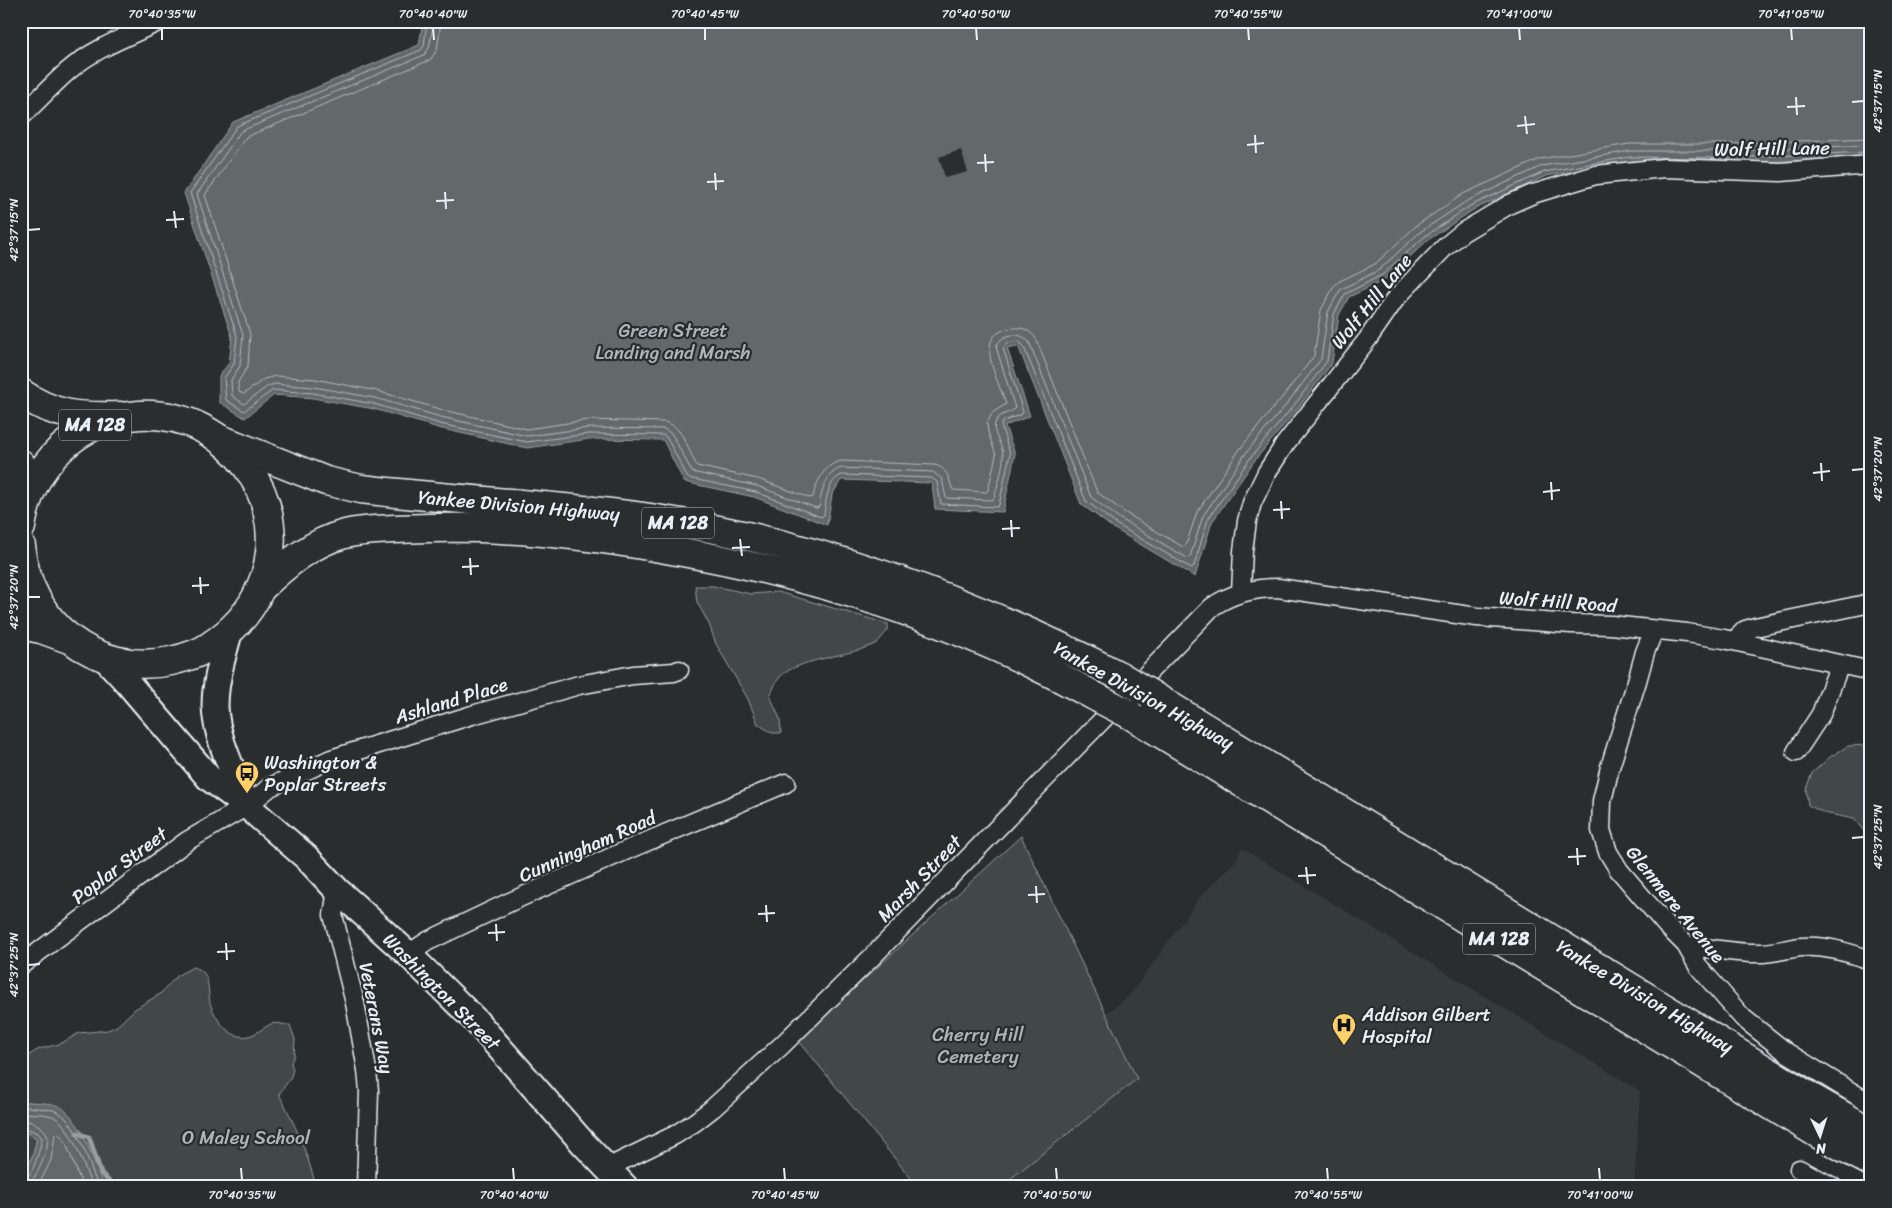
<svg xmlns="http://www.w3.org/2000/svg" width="1892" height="1208" viewBox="0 0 1892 1208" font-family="Sriracha,sans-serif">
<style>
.built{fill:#363a3b}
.green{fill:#424648;stroke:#959ca0}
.water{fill:#63686b;stroke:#989fa3}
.pier{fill:#2a2d2e}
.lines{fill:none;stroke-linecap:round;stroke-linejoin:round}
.shore{stroke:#b3bac0;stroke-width:1}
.stream{stroke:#989fa3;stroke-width:5}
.minor-casing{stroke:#e8f1f8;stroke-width:21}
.secondary-casing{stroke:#e8f1f8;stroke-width:29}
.primary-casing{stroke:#e8f1f8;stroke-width:31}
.trunk-casing{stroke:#e8f1f8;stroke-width:31}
.motorway-casing{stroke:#e8f1f8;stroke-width:31}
.minor{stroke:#2a2d2e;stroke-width:18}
.secondary{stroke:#2a2d2e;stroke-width:25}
.primary{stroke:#2a2d2e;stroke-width:28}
.trunk{stroke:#2a2d2e;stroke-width:28}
.motorway{stroke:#2a2d2e;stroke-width:28}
.motorway-bridge-casing{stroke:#e8f1f8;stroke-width:31;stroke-linecap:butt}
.motorway-bridge{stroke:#2a2d2e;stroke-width:28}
.ticks{fill:none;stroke:#e8f1f8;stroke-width:2}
.labels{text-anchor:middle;stroke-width:4.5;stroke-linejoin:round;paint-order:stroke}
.shield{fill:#2a2d2e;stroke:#afb6bb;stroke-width:1}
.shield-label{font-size:18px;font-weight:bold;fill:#e8f1f8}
.street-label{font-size:19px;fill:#e8f1f8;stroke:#2a2d2e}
.park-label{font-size:19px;fill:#aeb5ba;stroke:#2a2d2e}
.poi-label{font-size:19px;fill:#e8f1f8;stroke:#2a2d2e;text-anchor:start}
.neatline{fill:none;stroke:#e8f1f8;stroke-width:2}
.ticks-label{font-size:12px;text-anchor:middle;fill:#e8f1f8}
</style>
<rect width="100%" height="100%" fill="#2a2d2e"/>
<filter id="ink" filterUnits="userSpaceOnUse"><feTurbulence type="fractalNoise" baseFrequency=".02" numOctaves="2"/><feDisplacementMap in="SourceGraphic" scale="10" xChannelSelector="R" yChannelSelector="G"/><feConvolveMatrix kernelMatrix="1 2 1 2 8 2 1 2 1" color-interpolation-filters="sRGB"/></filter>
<g filter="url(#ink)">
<!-- built -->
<path class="built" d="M1242 848 1640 1091 1634 1187H1000L1137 1079 1106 1014 1130 995 1202 895 1236 861Z"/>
<!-- green -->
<path class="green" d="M695 586H713L751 594 778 592 888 624V630C884 634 880 641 875 644 852 656 794 659 779 678 775 683 773 690 770 696L780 719 781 733H772L758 724 748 699 716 644 709 624 697 602Z
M1868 745 1871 746V837L1867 835 1854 819 1824 813 1808 805 1806 789 1812 773 1830 757 1848 746Z
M1021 836 1137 1079 1000 1187H918L798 1040Z
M193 967C213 971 206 992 211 1006 216 1018 225 1033 239 1036 252 1039 260 1029 271 1024 276 1022 284 1025 290 1025L295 1039 294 1056 291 1062 293 1070 290 1079 279 1094C295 1124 308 1154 316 1187H104L82 1131 56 1106 21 1101V1060L39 1049 60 1044 79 1033 108 1030 117 1026 135 1009 160 994 178 975Z
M21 1130 37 1138 33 1155 22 1178 24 1187H21Z"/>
<!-- water -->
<path class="water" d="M423 21H1871V156L1848 159 1724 163 1631 162 1546 176 1473 210 1428 240 1385 280 1349 297 1339 315 1332 363 1299 407 1255 460 1212 522 1195 577 1113 528 1081 504 1018 346 1007 348 1030 416 1005 426 1015 454 1003 512 935 509 932 483 841 480 832 495 827 525 754 497 684 482 663 440 589 439 527 448 438 428 374 409 313 398 274 395 245 418 219 402V376L229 363 232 337 184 193 233 122 419 45Z
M21 1101C32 1103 46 1102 56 1105 80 1113 95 1165 104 1187H24L22 1178 33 1155 37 1138 21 1130Z"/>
<!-- pier -->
<path class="pier" d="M961 150 968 172 945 178 939 157Z"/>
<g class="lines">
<!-- shore -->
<path class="shore" d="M427 21 424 46 421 50 237 126 190 193 237 336 234 364 224 378 226 400 244 411 273 390 313 393 374 404 440 424 527 442 589 434 663 435 667 438 688 478 756 492 821 517 824 515C826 502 827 480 842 475L932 478 937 482 941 504 997 507 999 505 1010 454 1001 425 1004 421 1022 414 1023 412 1003 348 1007 343 1018 341 1023 345 1086 501 1116 524 1191 568 1194 566 1208 519 1251 457 1295 404 1327 361 1334 314 1345 294 1382 275 1424 237 1470 206 1544 172 1630 157 1724 158 1871 152
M434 21 429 48 424 55 241 131 197 194 243 335 240 366 231 380 232 396 244 404 268 386 275 384 314 387 375 398 441 417 527 436 589 428 664 429 672 434 692 472 757 486 816 508 819 507C821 493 826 471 842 468L933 472 942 479 946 498 992 500 994 498C997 487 1004 465 1003 455 1003 444 990 432 996 421 1000 413 1010 414 1015 408L996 347C1001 333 1021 331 1029 342L1091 497 1119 518 1187 558 1190 557 1203 516 1246 453 1290 400 1321 359 1328 312 1340 290 1379 270 1420 232 1467 201 1542 166 1630 151H1724L1871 145
M441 21 437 50 430 60 246 137 205 195 250 334 248 366 238 382 239 392 244 394 264 379 276 376 315 379 377 391 443 410 527 429 588 420 665 422C684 427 688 451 697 466L758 479 810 498 813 497C816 482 825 463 842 461L935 465C949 469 948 479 953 490L986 492 988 490 996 455 988 432 987 423 992 413 1006 404C998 379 970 333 1013 328 1023 327 1030 330 1036 339L1097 492 1124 512 1183 547 1186 545 1197 512 1240 449 1284 395 1314 356 1321 310 1334 286 1340 281 1375 264 1417 225 1463 194 1540 159 1629 144H1723L1871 138
M21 1106C31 1108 43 1108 53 1110 76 1116 90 1166 98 1187
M21 1113C31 1114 43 1113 52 1116 71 1123 85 1169 92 1187
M21 1120C29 1120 45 1126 47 1135 51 1146 36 1182 25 1187
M21 1126 38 1133 42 1138C40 1149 33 1179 21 1181
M38 1187 51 1160 55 1135 58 1133 65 1141 83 1187"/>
<!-- stream -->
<path class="stream" d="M77 1133 89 1137 101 1173 114 1187"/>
<!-- minor casing -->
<g class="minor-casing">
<path id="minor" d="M21 117C37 101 52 85 68 71 94 48 129 36 160 21
M1241 592 1243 551 1247 521 1252 503 1267 472 1285 444 1367 340 1396 298 1445 247 1463 232 1510 204 1533 194 1596 175 1664 168 1781 172 1871 165
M1654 630 1645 652 1637 681 1610 767 1602 801 1601 830 1608 852 1619 870 1666 925 1686 945 1698 966 1743 1018 1786 1052 1871 1104
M1734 641 1745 630 1755 627 1871 603
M1796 752 1821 714 1840 664
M337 890 333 915 355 1003 367 1070 369 1091 366 1187
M1686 945C1709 948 1733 953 1756 953 1772 954 1787 948 1802 947 1826 945 1849 953 1871 960
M408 954 428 941 510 902 634 847 786 783
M21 965 187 841 247 806 270 787 331 759 472 715 579 685 633 675 674 672 679 670
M607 1168 675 1135 695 1122 713 1108 781 1046 874 955 1212 607C1232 593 1254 588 1278 588L1477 617 1571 624 1611 625 1687 633 1724 639 1871 671
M1799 1169 1833 1187"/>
</g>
<!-- secondary casing -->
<g class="secondary-casing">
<path id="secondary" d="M229 633C223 656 215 681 215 706 216 740 235 774 247 806
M104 657 127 682 209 778 247 806 306 857 337 890 408 954 476 1021 583 1143 625 1187"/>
</g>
<!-- primary casing -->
<g class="primary-casing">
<path id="primary" d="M21 393C55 417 81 417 120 416
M21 464 30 491"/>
</g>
<!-- trunk casing -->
<g class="trunk-casing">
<path id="trunk" d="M21 527C26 492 43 462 71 440 90 425 115 417 139 415 230 410 298 504 260 589 250 613 231 632 210 646 199 654 184 658 171 661 95 677 27 623 21 546
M21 625 41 629 66 638"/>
</g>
<!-- motorway casing -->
<g class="motorway-casing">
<path id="motorway" d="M220 439 326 481 361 489C459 501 559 504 657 519 819 543 975 602 1120 676
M260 589C284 566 312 542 345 534 361 530 378 530 394 529 422 528 450 527 478 528 545 530 611 539 677 551 824 577 967 625 1098 698
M1150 694 1815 1100 1871 1132
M1129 714 1820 1135 1871 1162"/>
</g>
<!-- minor -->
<use href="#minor" class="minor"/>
<!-- secondary -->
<use href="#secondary" class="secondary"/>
<!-- primary -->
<use href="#primary" class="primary"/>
<!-- trunk -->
<use href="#trunk" class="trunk"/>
<!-- motorway -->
<use href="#motorway" class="motorway"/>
<!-- motorway-bridge casing -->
<g class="motorway-bridge-casing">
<path id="motorway-bridge" d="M1120 676 1150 694
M1098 698 1129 714"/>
</g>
<!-- motorway-bridge -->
<use href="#motorway-bridge" class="motorway-bridge"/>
</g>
</g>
<!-- ticks -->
<path class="ticks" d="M162 28V40M433 28 434 40M705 28V40M976 28 977 40M1248 28 1249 40M1519 28 1520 40M1791 28 1792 40M1796 97 1797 115M1852 102 1864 101M1787 107 1805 106M1525 116 1527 134M1517 126 1535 124M1255 135 1256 153M1247 145 1264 143M985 154 986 172M977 163 994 162M715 173 716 190M707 182 724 181M445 192 446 209M436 201 454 200M174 211 176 228M166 220 184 219M28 230 40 229M1821 463 1822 481M1852 470 1864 469M1813 473 1830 471M1551 482 1552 500M1543 492 1560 490M1281 501 1282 519M1273 510 1290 509M1011 520 1012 537M1002 529 1020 528M740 539 742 556M732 548 750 547M470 558 471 575M462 567 479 566M200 577 201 594M192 586 209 585M28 597H40M1852 838 1864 837M1577 848 1578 865M1568 857 1586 856M1306 867 1308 884M1298 876 1316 875M1036 886 1037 903M1028 895 1045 894M766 905 767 922M758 914 775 913M496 924 497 941M488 933 505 932M226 943 227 960M217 952 235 951M28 965 40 964M241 1168 242 1180M513 1168 514 1180M784 1168 785 1180M1056 1168 1057 1180M1327 1168 1328 1180M1599 1168 1600 1180"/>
<!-- icons -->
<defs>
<g id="bus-pin" transform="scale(1.25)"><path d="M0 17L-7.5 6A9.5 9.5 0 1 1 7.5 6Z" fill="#ffd166" stroke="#2a2d2e"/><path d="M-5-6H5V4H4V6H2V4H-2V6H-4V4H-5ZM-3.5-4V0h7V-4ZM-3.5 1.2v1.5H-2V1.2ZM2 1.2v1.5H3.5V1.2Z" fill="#111"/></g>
<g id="hospital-pin" transform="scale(1.25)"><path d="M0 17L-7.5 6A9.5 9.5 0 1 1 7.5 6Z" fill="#ffd166" stroke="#2a2d2e"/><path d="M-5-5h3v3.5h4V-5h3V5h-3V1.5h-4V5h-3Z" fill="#111"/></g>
</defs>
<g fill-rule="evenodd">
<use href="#bus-pin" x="247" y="773"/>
<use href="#hospital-pin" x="1344" y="1025"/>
</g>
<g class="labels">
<!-- shield labels -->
<g class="shield">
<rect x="59" y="409.5" width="72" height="31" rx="4"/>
<rect x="642" y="507.5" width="72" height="31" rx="4"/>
<rect x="1463" y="923.5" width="72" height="31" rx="4"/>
</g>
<g class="shield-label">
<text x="95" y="431">MA 128</text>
<text x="678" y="529">MA 128</text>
<text x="1499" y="945">MA 128</text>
</g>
<!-- street labels -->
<g class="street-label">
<text transform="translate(1772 148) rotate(-1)" y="7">Wolf Hill Lane</text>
<text transform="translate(1371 301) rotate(-51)" y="7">Wolf Hill Lane</text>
<text transform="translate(519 505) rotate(5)" y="7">Yankee Division Highway</text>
<text transform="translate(1558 601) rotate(4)" y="7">Wolf Hill Road</text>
<text transform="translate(1144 695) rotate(29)" y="7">Yankee Division Highway</text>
<text transform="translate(451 700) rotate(-17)" y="7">Ashland Place</text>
<text transform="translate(587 846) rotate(-24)" y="7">Cunningham Road</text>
<text transform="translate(119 865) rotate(-37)" y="7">Poplar Street</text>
<text transform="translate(919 878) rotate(-46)" y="7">Marsh Street</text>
<text transform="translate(1676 904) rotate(51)" y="7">Glenmere Avenue</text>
<text transform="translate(442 991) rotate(45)" y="7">Washington Street</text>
<text transform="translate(1645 996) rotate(31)" y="7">Yankee Division Highway</text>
<text transform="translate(377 1018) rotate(79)" y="7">Veterans Way</text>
</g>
<!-- park labels -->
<g class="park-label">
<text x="673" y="337">Green Street<tspan x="673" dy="22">Landing and Marsh</tspan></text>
<text x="978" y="1041">Cherry Hill<tspan x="978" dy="22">Cemetery</tspan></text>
<text x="246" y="1144">O Maley School</text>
</g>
<!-- poi labels -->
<g class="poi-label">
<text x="264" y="769">Washington &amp;<tspan x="264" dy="22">Poplar Streets</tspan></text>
<text x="1362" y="1021">Addison Gilbert<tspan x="1362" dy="22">Hospital</tspan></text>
</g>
</g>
<!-- margin -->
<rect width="1892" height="1208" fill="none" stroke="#2a2d2e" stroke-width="55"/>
<!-- north arrow -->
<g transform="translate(1820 1136) rotate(176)" stroke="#2a2d2e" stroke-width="4" paint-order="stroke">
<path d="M0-4L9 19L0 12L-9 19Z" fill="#e8f1f8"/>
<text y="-8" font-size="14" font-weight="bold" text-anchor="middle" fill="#e8f1f8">N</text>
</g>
<rect x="28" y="28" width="1836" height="1152" class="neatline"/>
<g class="ticks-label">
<text x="162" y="18">70°40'35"W</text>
<text x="433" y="18">70°40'40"W</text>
<text x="705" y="18">70°40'45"W</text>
<text x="976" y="18">70°40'50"W</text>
<text x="1248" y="18">70°40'55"W</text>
<text x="1519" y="18">70°41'00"W</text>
<text x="1791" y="18">70°41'05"W</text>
<text transform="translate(1878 101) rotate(-90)" y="4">42°37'15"N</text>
<text transform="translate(14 230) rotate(-90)" y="4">42°37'15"N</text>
<text transform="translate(1878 469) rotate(-90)" y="4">42°37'20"N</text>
<text transform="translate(14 597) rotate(-90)" y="4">42°37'20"N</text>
<text transform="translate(1878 837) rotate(-90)" y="4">42°37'25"N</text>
<text transform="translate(14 965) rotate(-90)" y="4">42°37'25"N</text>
<text x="242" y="1199">70°40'35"W</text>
<text x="514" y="1199">70°40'40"W</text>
<text x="785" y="1199">70°40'45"W</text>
<text x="1057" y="1199">70°40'50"W</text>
<text x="1328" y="1199">70°40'55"W</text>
<text x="1600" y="1199">70°41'00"W</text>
</g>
</svg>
